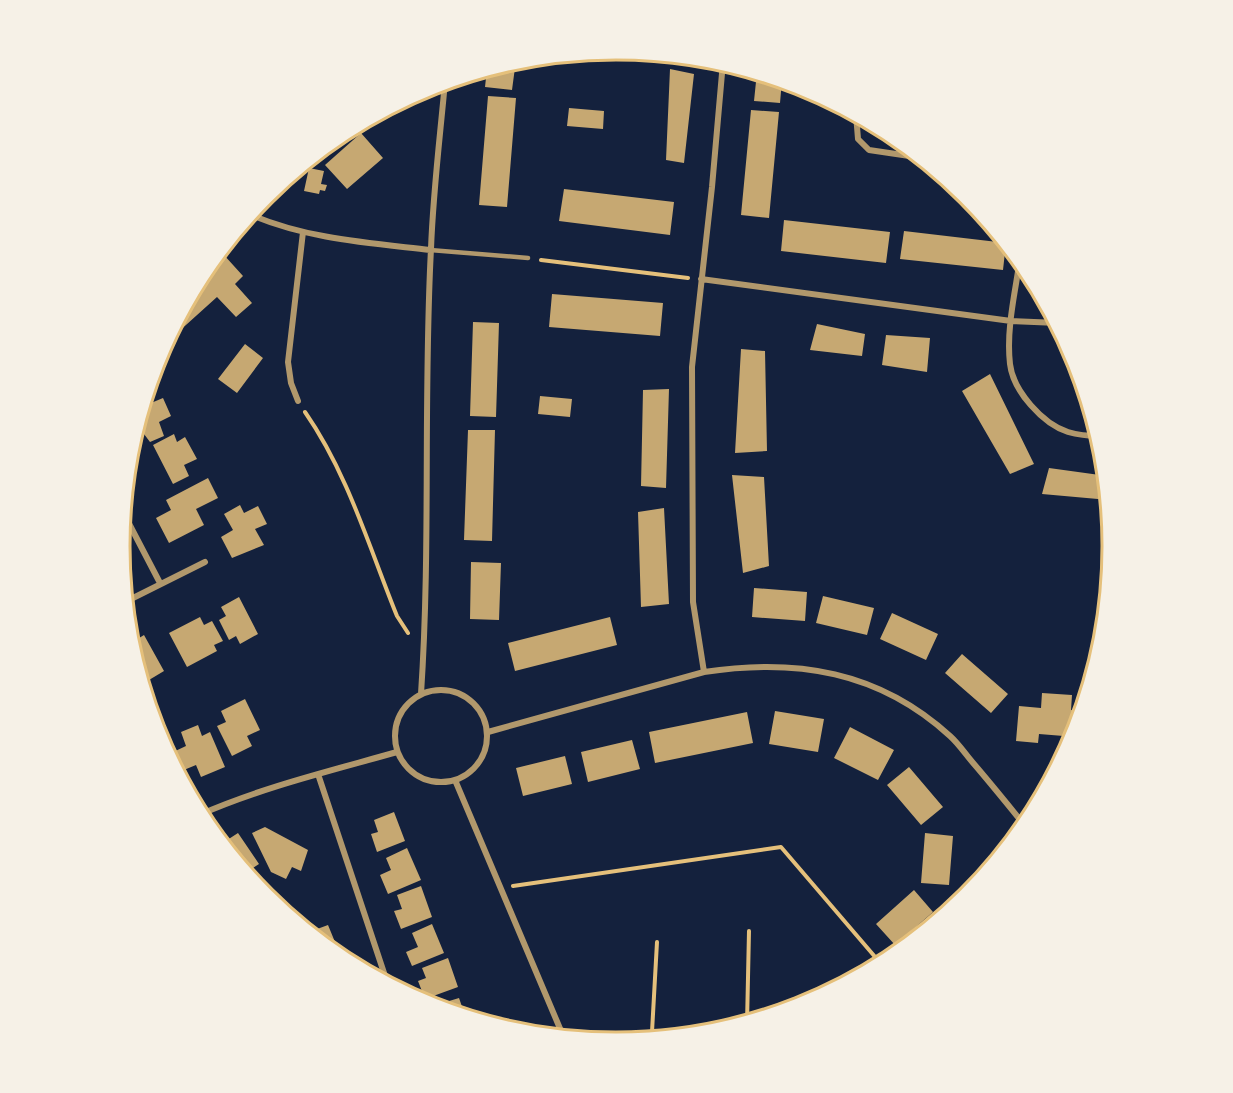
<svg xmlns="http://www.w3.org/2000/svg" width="1233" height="1093" viewBox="0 0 1233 1093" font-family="'PT Sans Narrow',sans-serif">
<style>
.building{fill:#c6a872}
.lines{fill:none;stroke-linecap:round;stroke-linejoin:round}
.path{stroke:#e5c07b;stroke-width:4}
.service{stroke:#b1986c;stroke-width:4.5}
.minor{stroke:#b1986c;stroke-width:6}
.rim{fill:none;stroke:#e5c07b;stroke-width:3}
</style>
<rect width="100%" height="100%" fill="#14213d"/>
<!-- building -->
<path class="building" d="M516 60 512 90 485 87 487 69Z
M670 69 694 74 684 163 666 160Z
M757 72 782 80 780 103 754 101Z
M488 96 516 98 507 207 479 205Z
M569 108 604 111 603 129 567 126Z
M751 110 779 112 769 218 741 215Z
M890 132 893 133 909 146 889 144Z
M361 133 383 158 347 189 325 165Z
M309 168 324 171 321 184 327 185 325 191 320 190 319 194 304 191Z
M564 189 674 202 670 235 559 221Z
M784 220 890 232 886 263 781 251Z
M904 231 1006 243 1003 270 900 259Z
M224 255 243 276 235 284 252 303 236 317 217 297 176 334 172 329 200 276Z
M552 294 663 303 660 336 549 327Z
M473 322 499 323 496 417 470 416Z
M817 324 865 334 862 356 810 350Z
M886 335 930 338 927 372 882 365Z
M245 344 263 358 237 393 218 379Z
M741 349 765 351 767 451 735 453Z
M990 374 1034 464 1010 474 962 391Z
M669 389 666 488 641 486 643 390Z
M146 392 151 403 163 398 171 416 159 422 164 436 150 442 141 430 135 433V431Z
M540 396 572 399 570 417 538 414Z
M468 430H495L492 541 464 540Z
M174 434 177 442 185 437 197 459 184 465 189 476 173 484 153 445Z
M1049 468 1107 476 1109 500 1042 494Z
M732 475 764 477 769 566 743 573Z
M208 478 218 498 196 509 204 525 169 543 156 518 171 510 166 500Z
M240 505 244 513 258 506 267 524 255 529 264 545 232 558 221 537 233 530 224 514Z
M664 508 669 604 641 607 638 512Z
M471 562 501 563 499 620 470 619Z
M754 588 807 592 805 621 752 617Z
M823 596 874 608 867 635 816 623Z
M239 597 258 634 240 644 236 636 229 640 219 620 226 616 221 607Z
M892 613 938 634 926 660 880 639Z
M200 617 204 625 212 621 223 641 214 645 217 651 187 667 169 633Z
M610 617 617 645 515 671 508 643Z
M144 635 164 671 149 680 142 667 137 670V668L132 653 135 651 131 643Z
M962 654 1008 694 991 713 945 673Z
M1042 693 1072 695 1071 710 1083 711 1076 737 1039 734 1038 743 1016 741 1019 706 1041 708Z
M245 699 260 730 247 736 252 746 232 756 217 726 226 722 221 711Z
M775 711 824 719 818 752 769 744Z
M747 712 753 743 655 763 649 732Z
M198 725 202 736 210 732 225 767 201 777 196 765 179 772 171 753 186 746 181 732Z
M850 727 894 750 878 780 834 758Z
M632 740 640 769 588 782 581 752Z
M565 756 572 784 523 796 516 768Z
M909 767 943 807 921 825 887 785Z
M394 812 405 841 377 852 371 834 378 832 374 820Z
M265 827 308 850 301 871 292 867 286 879 271 872 252 833Z
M238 833 259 864 245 873 221 844Z
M925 833 953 836 949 885 921 883Z
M407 848 421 880 388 894 380 875 391 870 386 858Z
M421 886 432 917 401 929 394 911 402 909 397 895Z
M914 890 933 912 895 945 876 924Z
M432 924 444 953 412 966 406 952 418 947 412 933Z
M328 925 342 959H340L309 932Z
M448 958 458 987 425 999 418 981 426 978 422 968Z
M459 998 466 1018 437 1009 436 1005Z
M641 1035 676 1036V1038L640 1041Z"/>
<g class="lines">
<!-- path -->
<path class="path" d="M541 260 688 278
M305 412C348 474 369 547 397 616L408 633
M513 886 781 847 882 965
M657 942 652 1032 712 1034
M747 1024 749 931"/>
<!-- service -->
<path class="service" d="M430 250 528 258"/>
<!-- minor -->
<path class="minor" d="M856 114 858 139 869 150 923 158
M249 214C306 239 370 243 430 250
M1020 259C1015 293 1006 330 1010 364 1013 391 1043 424 1068 432 1078 435 1090 436 1100 436
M701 279 1011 321 1058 323
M298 401 291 383 288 362 303 232
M123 512 160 583
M125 602 205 562
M704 672 693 602 692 367 712 187 723 62
M395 736a46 46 0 1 1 92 0a46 46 0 1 1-92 0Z
M421 694C431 546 423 397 431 249 433 193 440 137 445 82
M488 732 704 672C796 658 879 671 950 736 959 744 966 755 974 764 992 785 1009 806 1026 827
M318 774 388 985
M455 780 564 1038
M199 815C263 787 330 771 397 752"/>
</g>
<!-- crop -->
<path d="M0 0H1233V1093H0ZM130 546a486 486 0 1 1 972 0a486 486 0 1 1-972 0Z" fill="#f6f1e7" fill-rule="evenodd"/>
<path class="rim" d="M130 546a486 486 0 1 1 972 0a486 486 0 1 1-972 0Z"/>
</svg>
